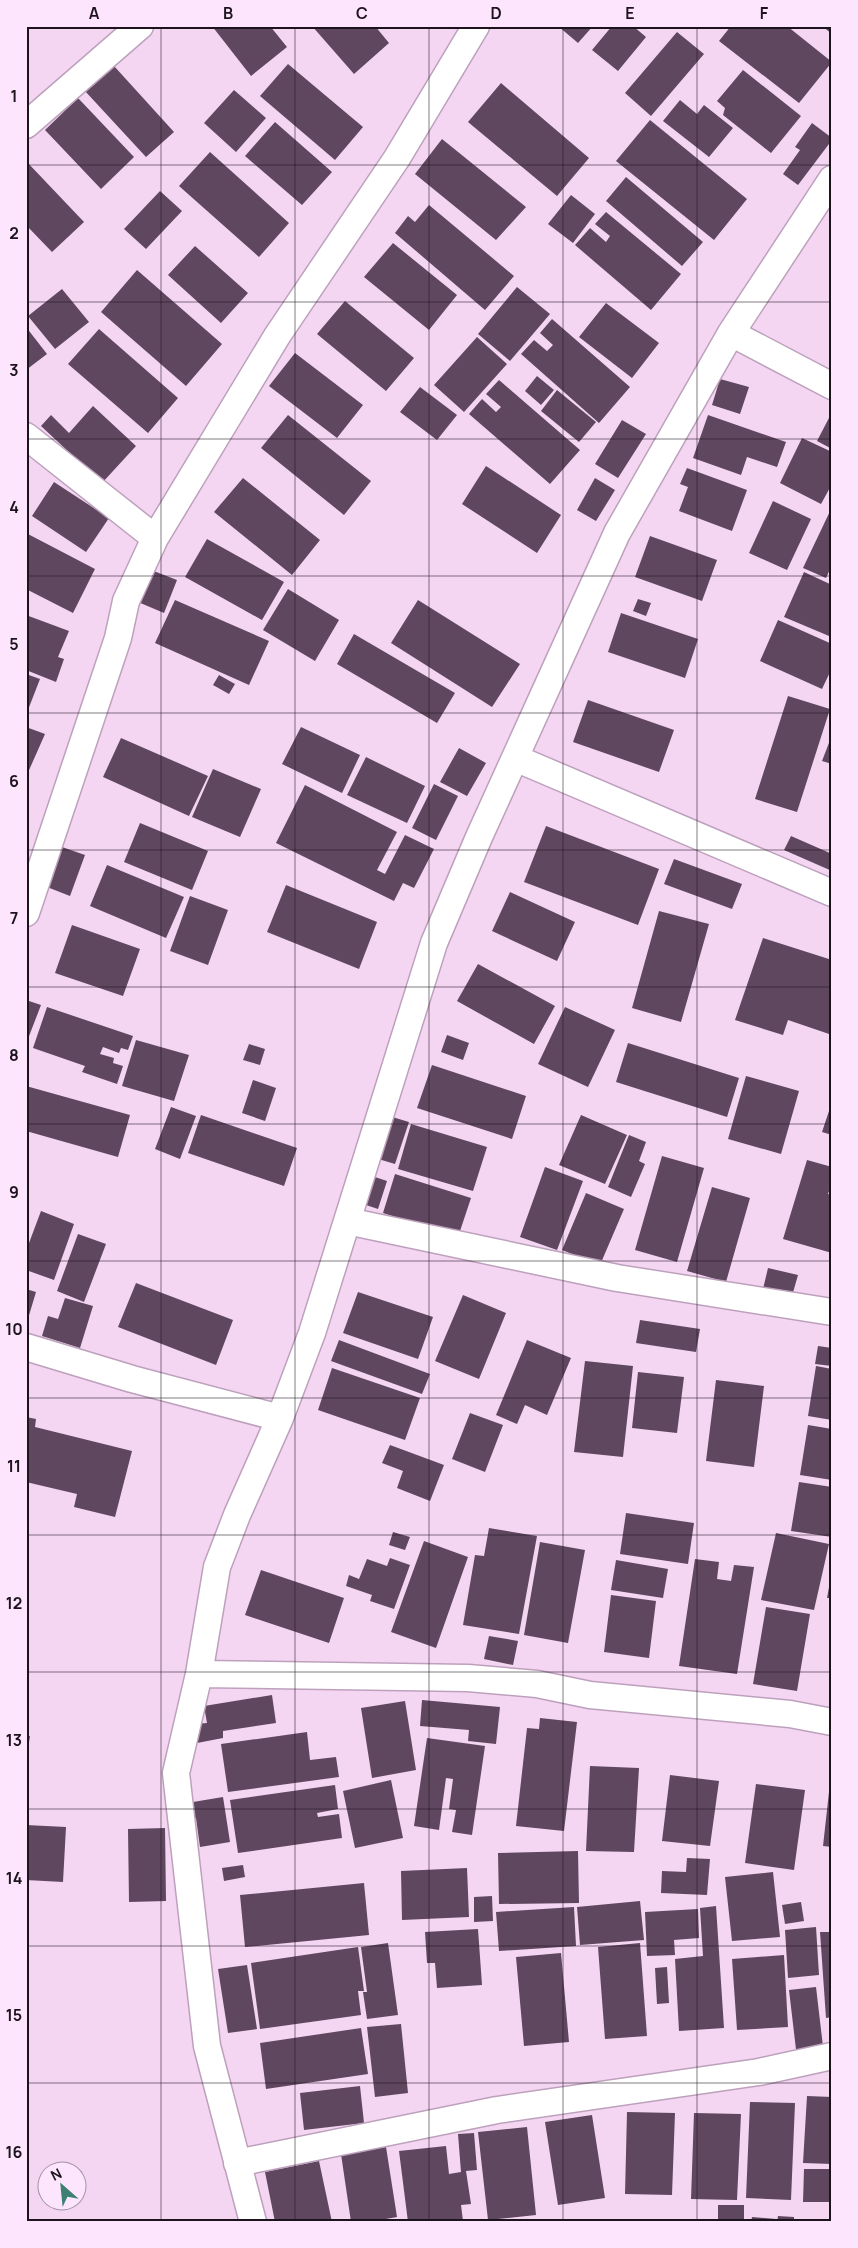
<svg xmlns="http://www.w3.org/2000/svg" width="858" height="2248" viewBox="0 0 858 2248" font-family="Manrope,sans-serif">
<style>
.building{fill:#5f475f}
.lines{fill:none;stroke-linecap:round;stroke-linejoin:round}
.street-casing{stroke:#bda1bc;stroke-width:29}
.street{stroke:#fff;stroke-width:26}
.grid{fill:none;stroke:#1d131d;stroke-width:1;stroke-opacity:0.55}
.neatline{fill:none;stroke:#1d131d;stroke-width:2}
.grid-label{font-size:16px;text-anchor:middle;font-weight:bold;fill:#1d131d}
</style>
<rect width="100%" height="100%" fill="#f4d6f3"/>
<!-- building -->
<path class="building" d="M212 26H270L287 47 251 76Z
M312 26H375L389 43 354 74Z
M558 26H593L578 43Z
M612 26H633L646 37 618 71 592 50Z
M731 26H787L832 62 799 103 719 41Z
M822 26H832V34Z
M677 32 704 54 651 116 625 93Z
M288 64 363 127 335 160 260 96Z
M114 66 174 132 146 157 85 91Z
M743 70 801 116 771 153 723 115 725 108 717 101Z
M501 83 589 158 557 196 468 122Z
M234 90 266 118 236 152 204 123Z
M78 98 134 157 101 189 45 130Z
M680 100 697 114 704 105 733 128 709 157 663 121Z
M650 120 747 199 714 240 616 161Z
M275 122 332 172 302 205 245 156Z
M812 123 832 138V140L798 185 783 174 800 150 795 147Z
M442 139 526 207 496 240 415 174Z
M210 152 289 223 259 257 179 186Z
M26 161 84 222 52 252 26 225Z
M626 177 703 242 682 266 606 201Z
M160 191 182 211 146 249 124 229Z
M571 195 595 214 573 243 548 224Z
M429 205 514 276 485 310 395 233 408 216 415 222Z
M606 212 681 274 651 310 575 245 590 228 606 242 610 236 595 224Z
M393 243 457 295 429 330 364 277Z
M195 246 248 293 221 323 168 275Z
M137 270 222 344 186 386 101 312Z
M517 287 550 314 510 361 478 334Z
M62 289 89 322 55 349 28 316Z
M345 301 414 358 386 391 317 334Z
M606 303 659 343 632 378 579 337Z
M552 319 630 387 599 423 521 354 534 340 547 351 553 345 540 333Z
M26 327 47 354 26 370Z
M99 329 178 398 148 433 68 364Z
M477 337 507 364 464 412 434 385Z
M295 353 363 405 337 438 269 386Z
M537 376 554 390 541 405 525 391Z
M720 379 749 387 740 414 712 405Z
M499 380 580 450 550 484 469 414 482 399 496 412 501 407 486 394Z
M420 387 457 415 437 440 400 412Z
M557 390 596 422 579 442 541 411Z
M93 406 136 446 102 483 41 426 51 415 69 433Z
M288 415 371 481 344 515 261 448Z
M708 415 786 442 777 467 747 457 741 475 693 458Z
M830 416 832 417V449L817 441Z
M622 420 646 434 618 478 595 464Z
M802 438 832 452V484L821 504 780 483Z
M486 466 561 515 537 553 462 504Z
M687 468 747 490 732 531 679 511 688 487 680 484Z
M243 478 320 540 292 575 214 512Z
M595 478 615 490 596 521 577 510Z
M54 482 109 518 86 552 32 516Z
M773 501 811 519 787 570 749 553Z
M832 507V565L826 578 803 568Z
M26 533 95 569 73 613 26 589Z
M650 536 717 560 702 601 635 577Z
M207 539 284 582 262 620 185 577Z
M151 570 177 580 164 613 138 602Z
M804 572 832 585V629L829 636 784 617Z
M288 589 339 620 315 661 263 630Z
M638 599 651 603 646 616 633 611Z
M175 600 269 641 249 685 155 643Z
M418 600 520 664 492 707 391 643Z
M621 613 698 639 685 678 608 652Z
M26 615 69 631 58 657 64 659 56 682 26 670Z
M778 620 832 644V668L822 689 760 661Z
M354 634 455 693 437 723 337 664Z
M26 674 40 679 26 715Z
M219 675 235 684 229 694 213 685Z
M788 696 830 709 797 812 755 799Z
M588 700 674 730 659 772 573 742Z
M26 727 45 734 26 777Z
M301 727 360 755 342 793 282 764Z
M832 735V764L822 761Z
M121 738 208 776 189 816 103 777Z
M459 748 486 763 467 796 440 782Z
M366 757 425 786 407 823 347 795Z
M213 769 261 789 240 837 192 817Z
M434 784 458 796 436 840 412 828Z
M305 785 397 832 377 870 385 874 405 835 434 849 414 888 403 883 394 901 276 843Z
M140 823 208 851 192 890 124 862Z
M546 826 659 869 638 925 524 882Z
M791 836 832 854V871L784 850Z
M62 847 85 855 70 896 47 887Z
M674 859 742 884 732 909 664 884Z
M107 865 184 897 166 938 90 906Z
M286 885 377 922 359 969 267 932Z
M510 892 575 922 557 961 492 931Z
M190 896 228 910 208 965 170 951Z
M659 911 709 924 681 1022 632 1008Z
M72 925 140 949 123 996 55 973Z
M763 938 832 960V1035L788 1020 783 1035 735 1020Z
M478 964 555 1006 534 1044 457 1001Z
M26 1000 41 1005 26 1044Z
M47 1007 133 1036 128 1050 121 1048 119 1053 103 1047 100 1054 114 1058 113 1063 123 1066 117 1084 82 1072 85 1066 33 1048Z
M565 1007 615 1030 588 1087 538 1064Z
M447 1035 469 1043 463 1060 441 1052Z
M136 1040 189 1055 174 1101 122 1086Z
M628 1043 739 1078 727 1117 616 1082Z
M249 1044 265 1049 260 1065 243 1060Z
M432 1065 526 1096 512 1139 417 1108Z
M746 1076 799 1091 781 1154 728 1139Z
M253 1080 276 1088 265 1121 242 1113Z
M26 1086 130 1115 118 1157 26 1131Z
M831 1105H832V1135L822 1132Z
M171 1107 196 1116 180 1159 155 1149Z
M201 1115 297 1148 284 1186 188 1153Z
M581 1115 627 1135 605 1184 559 1165Z
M389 1116 409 1122 395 1164 375 1158Z
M411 1124 487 1147 473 1191 398 1169Z
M629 1135 646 1142 639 1161 645 1164 631 1197 608 1187Z
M662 1156 704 1168 677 1262 635 1250Z
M807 1160 832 1167V1183L828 1194 832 1195V1253L783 1239Z
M545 1167 583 1181 557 1250 520 1237Z
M395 1174 471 1198 458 1237 383 1213Z
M369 1175 387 1181 378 1209 360 1203Z
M712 1187 750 1198 726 1282 687 1271Z
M586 1193 624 1209 600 1265 562 1250Z
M41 1211 74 1224 54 1280 26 1270V1251Z
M78 1234 106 1244 84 1302 57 1291Z
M768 1268 798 1275 792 1296 763 1289Z
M136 1283 233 1320 216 1365 118 1327Z
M26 1289 36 1292 27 1322H26Z
M358 1292 433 1317 418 1359 343 1333Z
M463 1295 506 1313 479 1379 435 1361Z
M65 1298 93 1306 80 1348 42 1336 48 1316 58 1319Z
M640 1320 700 1329 696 1352 636 1343Z
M339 1340 430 1374 422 1394 331 1361Z
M527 1340 571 1358 547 1415 525 1405 517 1424 496 1415Z
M818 1346 832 1348V1366L815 1364Z
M585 1361 633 1366 623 1457 574 1452Z
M816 1366 832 1369V1420L808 1416Z
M332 1368 420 1398 405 1440 318 1410Z
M638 1372 684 1377 677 1433 632 1428Z
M716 1380 764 1386 754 1467 706 1461Z
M470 1413 503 1425 485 1472 452 1459Z
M26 1417 36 1419 35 1427 132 1451 115 1517 74 1507 77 1494 26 1482Z
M808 1425 832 1429V1480L800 1475Z
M390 1445 444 1465 430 1501 397 1488 403 1471 382 1463Z
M799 1482 832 1487V1537L791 1531Z
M626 1513 694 1523 688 1564 620 1554Z
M489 1528 537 1536 519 1634 463 1625 475 1555 484 1556Z
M393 1532 410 1537 405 1550 389 1545Z
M776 1533 829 1544 814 1610 761 1600Z
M424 1541 468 1557 436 1648 391 1632Z
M540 1542 585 1550 568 1643 524 1635Z
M390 1558 410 1565 394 1609 370 1601 372 1595 346 1586 349 1575 359 1579 367 1559 387 1566Z
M695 1559 719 1562 717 1579 731 1581 734 1565 754 1567 737 1674 679 1666Z
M616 1560 668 1569 663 1598 611 1590Z
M261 1570 344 1598 329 1643 245 1615Z
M831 1576H832V1598H827Z
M611 1595 656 1601 649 1658 604 1652Z
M766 1607 810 1614 797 1691 753 1684Z
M489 1636 518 1641 513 1665 484 1659Z
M272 1695 276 1723 223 1731V1738L197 1743 195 1724 207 1723 204 1706Z
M422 1700 500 1707 496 1744 468 1741 469 1730 420 1726Z
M405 1701 416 1770 372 1778 361 1708Z
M540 1718 577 1722 564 1831 516 1826 527 1728 539 1729Z
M307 1732 310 1760 336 1757 339 1777 228 1792 221 1744Z
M26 1736H30L27 1755H26Z
M427 1738 485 1746 472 1835 452 1832 456 1810 449 1809 453 1779 446 1778 439 1830 414 1826Z
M590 1766 639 1768 634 1852 586 1851Z
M670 1775 719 1781 710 1846 662 1841Z
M391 1780 403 1838 355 1848 343 1791Z
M756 1784 805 1790 794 1870 745 1863Z
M335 1785 338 1809 317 1813 318 1817 339 1814 342 1838 238 1853 230 1800Z
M829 1792 832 1793V1847L823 1846Z
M223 1797 230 1842 200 1847 196 1818H189L187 1803Z
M26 1825 66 1827 63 1882 26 1880Z
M165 1828 166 1901 129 1902 128 1829Z
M578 1851 579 1903 499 1904 498 1853Z
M687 1858 710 1859 707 1895 661 1893 662 1871 686 1872Z
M243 1865 245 1877 224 1881 222 1868Z
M467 1868 469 1917 402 1920 401 1871Z
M773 1872 780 1937 732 1941 725 1877Z
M364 1883 369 1935 245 1947 240 1895Z
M492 1896 493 1921 474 1922V1897Z
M640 1901 644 1940 580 1945 577 1907Z
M801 1902 804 1921 785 1924 782 1905Z
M716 1906 724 2028 679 2031 675 1959 703 1956 700 1908Z
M574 1907 576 1946 499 1951 496 1912Z
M698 1909 699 1938 674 1940 675 1955 647 1956 645 1912Z
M816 1927 819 1975 788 1978 785 1930Z
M478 1929 482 1985 437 1988 435 1963H427L425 1932Z
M820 1932H832V2017L826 2018Z
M388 1943 398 2015 367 2019 363 1992H367L361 1947Z
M640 1943 647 2036 605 2039 598 1947Z
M358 1947 364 1991H358L361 2015 260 2029 251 1963Z
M561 1953 569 2042 524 2046 516 1957Z
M784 1955 788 2027 737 2030 732 1959Z
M247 1965 257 2029 228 2033 218 1969Z
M667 1967 669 2003 657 2004 655 1968Z
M816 1987 824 2055 797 2058 789 1990Z
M401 2024 408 2093 375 2097 367 2027Z
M361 2028 368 2074 266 2089 260 2043Z
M360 2086 364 2123 304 2130 300 2093Z
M807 2096 832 2097V2164L803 2163Z
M750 2102 795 2103 791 2200 746 2198Z
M627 2112 675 2113 672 2195 625 2194Z
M694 2113 741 2114 737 2200 691 2199Z
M592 2115 605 2198 558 2205 545 2122Z
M527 2127 536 2215 488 2220 478 2132Z
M474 2133 477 2170 466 2171 471 2204 461 2205 463 2221 408 2222 399 2151 446 2146 449 2174 461 2172 458 2134Z
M386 2147 397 2217 369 2222H351L341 2154Z
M319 2161 332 2222H275L265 2172Z
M804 2169H832V2202H803Z
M718 2205H744V2222H718Z
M778 2216 794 2217V2222H777Z
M752 2217 776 2219 775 2222H751Z"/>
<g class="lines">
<!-- street casing -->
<g class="street-casing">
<path id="street" d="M26 125 140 26
M731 333 832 386
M26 436 155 538
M515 758 832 893
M26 913 118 638 126 601 155 538 277 336 397 158 476 26
M347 1221 617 1278 832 1312
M26 1347 132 1379 280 1418
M199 1674 468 1678 537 1684 590 1695 790 1714 832 1722
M237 2163 497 2110 759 2072 832 2056
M253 2222 207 2046 176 1773 199 1674 217 1567 237 1515 280 1418 312 1333 434 943 479 837 617 533 731 333 832 179"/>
</g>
<!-- street -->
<use href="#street" class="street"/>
</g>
<!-- grid -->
<path class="grid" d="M161 26V2222M295 26V2222M429 26V2222M563 26V2222M697 26V2222M26 165H832M26 302H832M26 439H832M26 576H832M26 713H832M26 850H832M26 987H832M26 1124H832M26 1261H832M26 1398H832M26 1535H832M26 1672H832M26 1809H832M26 1946H832M26 2083H832"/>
<!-- border -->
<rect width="858" height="2248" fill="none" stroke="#fde6fd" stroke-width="55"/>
<!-- north arrow -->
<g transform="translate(62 2186) rotate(333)"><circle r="24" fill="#fde6fd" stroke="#a392a3"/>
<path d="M0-4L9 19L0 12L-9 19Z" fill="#3d7f70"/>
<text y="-8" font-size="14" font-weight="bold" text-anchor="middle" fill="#1d131d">N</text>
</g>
<rect x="28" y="28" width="802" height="2192" class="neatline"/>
<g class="grid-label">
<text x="94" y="19">A</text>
<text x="228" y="19">B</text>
<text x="362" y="19">C</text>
<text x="496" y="19">D</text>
<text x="630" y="19">E</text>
<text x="764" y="19">F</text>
<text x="14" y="102">1</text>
<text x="14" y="239">2</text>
<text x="14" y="376">3</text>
<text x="14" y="513">4</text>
<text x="14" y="650">5</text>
<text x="14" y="787">6</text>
<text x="14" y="924">7</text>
<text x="14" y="1061">8</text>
<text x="14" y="1198">9</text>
<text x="14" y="1335">10</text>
<text x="14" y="1472">11</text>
<text x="14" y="1609">12</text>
<text x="14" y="1746">13</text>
<text x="14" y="1884">14</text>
<text x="14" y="2021">15</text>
<text x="14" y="2158">16</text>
</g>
</svg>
